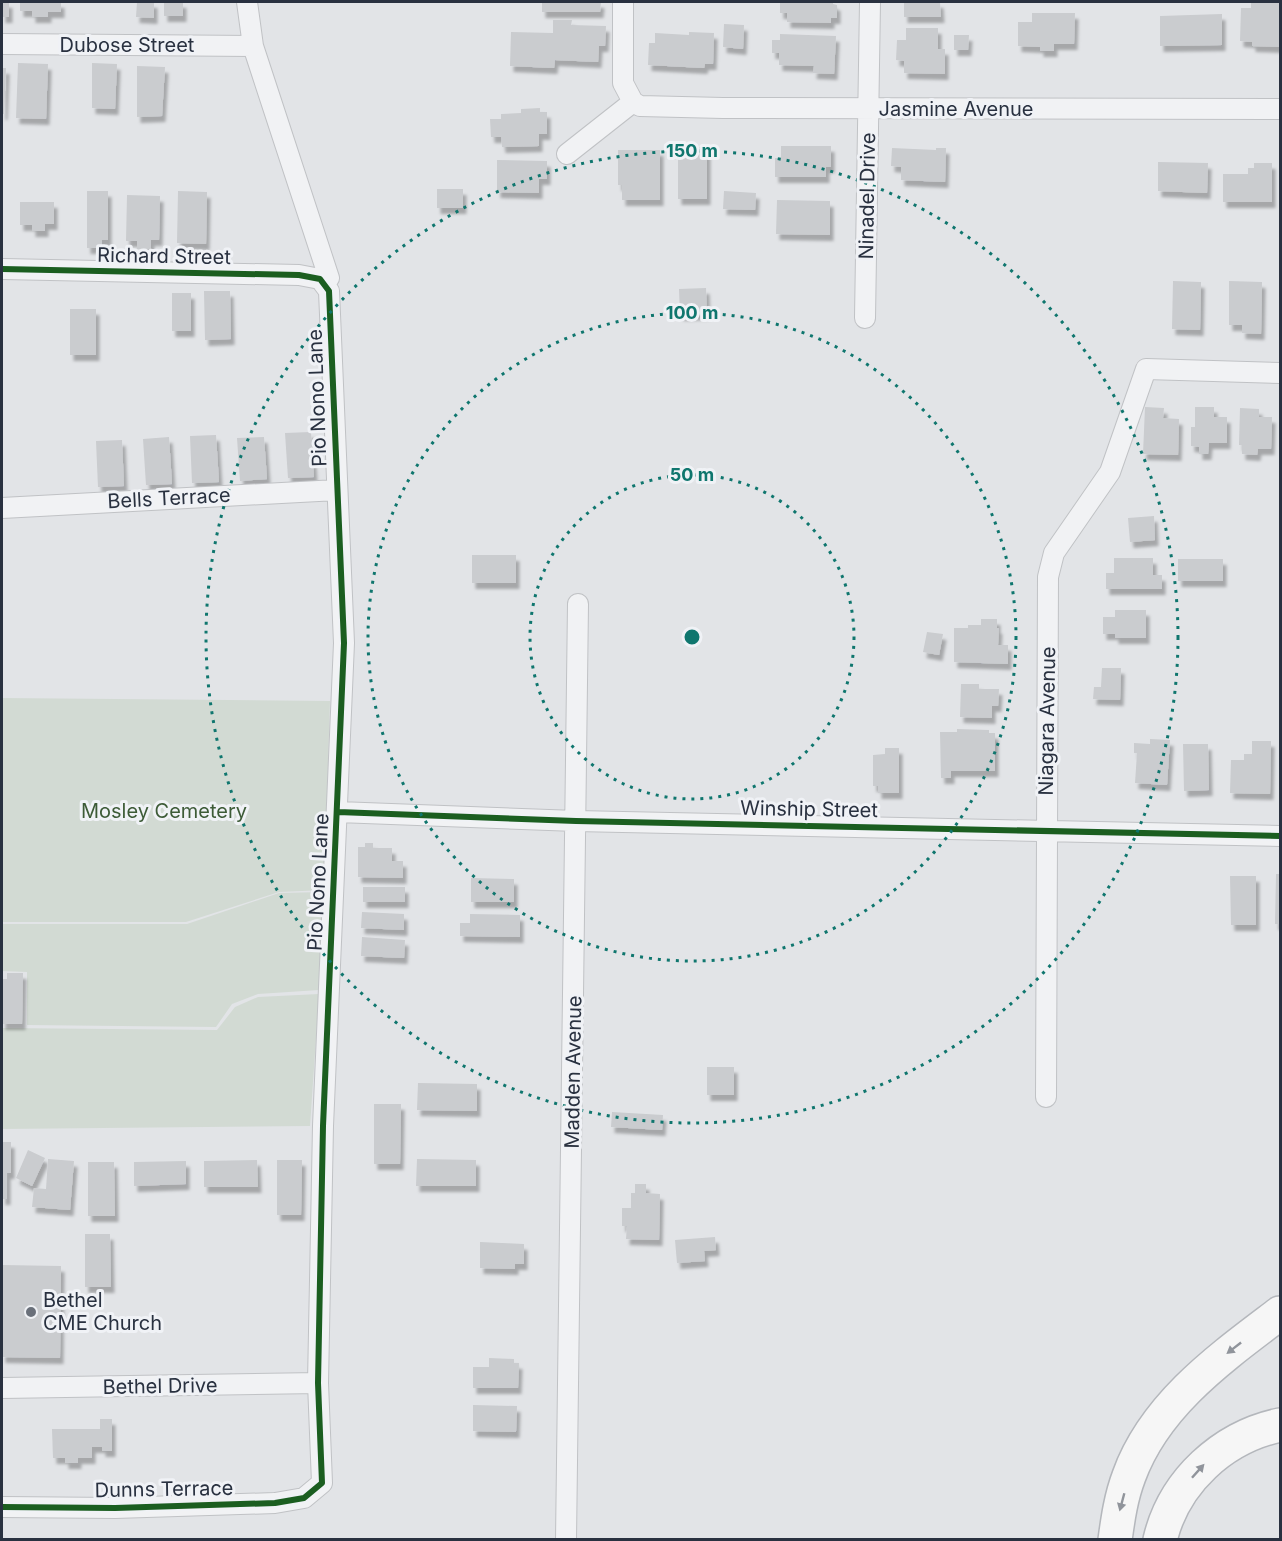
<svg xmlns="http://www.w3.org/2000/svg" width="1282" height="1541" viewBox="0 0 1282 1541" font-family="Inter,sans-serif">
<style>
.green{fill:#d2dad3}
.building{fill:#cacccf;filter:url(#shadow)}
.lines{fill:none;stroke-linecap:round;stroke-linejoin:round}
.street-casing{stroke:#c0c2c5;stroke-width:22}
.highway-casing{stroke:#b4b7bc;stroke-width:36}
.street{stroke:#f1f2f4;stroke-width:20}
.highway{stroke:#f6f6f6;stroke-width:33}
.cycleway-casing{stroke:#f0f2f6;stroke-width:10}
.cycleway{stroke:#1b5e20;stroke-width:6}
.oneway{fill:#90949b}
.ring{fill:none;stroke:#0f766e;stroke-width:3;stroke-dasharray:3 6}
.poi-dot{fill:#6a707a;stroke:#f0f2f6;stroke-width:2}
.labels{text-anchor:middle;stroke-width:6;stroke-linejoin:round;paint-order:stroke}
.street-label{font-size:20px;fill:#293140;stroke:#f0f2f6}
.park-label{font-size:20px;fill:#3d5b37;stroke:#f0f2f6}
.poi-label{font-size:20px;fill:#293140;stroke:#f0f2f6;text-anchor:start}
.centre{fill:#0f766e;stroke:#f0f2f6;stroke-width:3}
.ring-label{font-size:18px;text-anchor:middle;font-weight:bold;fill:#0f766e;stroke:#f0f2f6;stroke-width:6;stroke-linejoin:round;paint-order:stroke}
</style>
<defs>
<filter id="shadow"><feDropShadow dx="3.5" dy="6" stdDeviation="1.5" flood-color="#0004"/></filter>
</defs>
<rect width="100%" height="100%" fill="#e2e4e7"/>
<!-- green -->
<path class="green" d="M2 698 330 701 324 890 279 892 186 922H2Z
M324 892 319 990 258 994 232 1004 216 1027 27 1025V972L2 971V924H187L279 893Z
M319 994 310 1126 2 1129V1028L217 1030 235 1007 258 997Z"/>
<!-- building -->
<path class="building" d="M2 2H9V17H2Z
M20 2H61V12H48V17H32V11H20Z
M137 2H154V18L136 17Z
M164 2H183V16H164Z
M542 2H601L600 12H542Z
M780 2H833V4L837 5V18H831V23L787 22V13H780Z
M904 2H940L941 17H904Z
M1251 2H1280V47L1252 46V42L1240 41 1241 8H1251Z
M1032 13H1075L1074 44H1054V51H1040V47L1018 46V22H1032Z
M1222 14V45L1160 46V16Z
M553 20H572L571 25 606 26 605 46H599L598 62 555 60 554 68 510 66 511 32 553 33Z
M724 24 744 25 743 49 723 47Z
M906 28H938V49H945V74L904 73V61L896 60 897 40H906Z
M689 32 714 33 713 64H705L704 68 648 65 649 43H655V33L689 35Z
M780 34 836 36 834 74 813 73 814 66 779 65V53H772V40H780Z
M954 35H969L968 50H954Z
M18 63 48 64 46 119 16 118Z
M92 63 117 64 115 109 92 108Z
M137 66 165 67 162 116 137 117Z
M2 68H6L4 114H2Z
M540 108V112H547V134H539V146L502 147 501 137H491L490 119H501V114L521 113V109Z
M781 146H831V167H826V177H775V158H781Z
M691 147H707V199H678V156H691Z
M892 148 936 150V148H946L945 182 901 180V167L891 166Z
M618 150H660V200H622V185H618Z
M497 160 547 161V179H539V193L497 192Z
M1158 162 1208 163 1207 193 1158 191Z
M1254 163H1272V202H1223V174H1248V168H1254Z
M437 189H463V208H437Z
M87 191H108V240H102V248H87Z
M178 191 207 192 206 244 177 243Z
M724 191 756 193 755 210 723 209Z
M127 195 160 196 159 240H151V249H137V241H126Z
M777 200 830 201V235L776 234Z
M20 202H54V224H45V231H32V225H20Z
M1173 281 1201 282 1200 330 1172 329Z
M1229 281 1262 282 1261 334 1242 333V325H1229Z
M706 288 707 314 680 315 679 289Z
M204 291H230L231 339 205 340Z
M172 293H191V331H172Z
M70 309H96V355H70Z
M1145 407 1164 408 1163 418 1179 419 1178 455 1143 454Z
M1195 407H1214V417H1227V443H1209L1208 454H1199V447L1191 446V427H1195Z
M1240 408 1259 409V417H1272L1271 449H1258L1257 455 1242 454V445H1239Z
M311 432 314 477 288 478 285 433Z
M216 435 219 482 192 483 190 436Z
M169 437 172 484 146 485 143 439Z
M264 437 267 479 240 481 237 438Z
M122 440 124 486 98 487 96 441Z
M1154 516 1155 540 1130 542 1128 518Z
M472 555H516V583H472Z
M1114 558H1153V575H1162V589H1106V573H1114Z
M1178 559H1223V581H1178Z
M1115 610H1146V638H1115V634H1103V617H1115Z
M981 619H997V628H999L998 645H1008V664L954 662V628H968V625H981Z
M927 632 943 634 939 655 923 652Z
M1102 668H1121L1120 700 1093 699 1094 687H1101Z
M961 684H979V689H999L998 706H992V718L960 717Z
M957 729 989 730V733H995V771H951V778H941L940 732H957Z
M1150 739 1170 740 1167 785 1135 783 1137 753H1134V743L1150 744Z
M1252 741H1271L1270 794 1230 793 1231 760H1244V754H1252Z
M1183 744H1208L1209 790 1184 791Z
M885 748H899V793H878V786H873V755L885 754Z
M365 843H373V848H392V861H403V878L358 877V847H365Z
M1276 874H1280V924H1275Z
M1230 876H1256V925H1231Z
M471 878 514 879V902H471Z
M363 887H405V902H363Z
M362 912 404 914V930L361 928Z
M470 914 520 915V937L460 936V923H470Z
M362 937 405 940 404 958 361 956Z
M7 973H23L22 1024H2V979H7Z
M707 1067H734V1095H707Z
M418 1083 477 1084V1111L417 1110Z
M374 1104H401L400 1164H374Z
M612 1112 663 1115 662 1130 611 1127Z
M2 1142H11V1173H7V1199H2Z
M28 1150 45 1158 32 1186 16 1178Z
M48 1159 74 1161 70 1210 32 1207 34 1188 46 1189Z
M417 1159 476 1160V1186H416Z
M257 1160 258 1187H204V1161Z
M277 1160H302L301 1215H277Z
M186 1161V1184L134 1186V1162Z
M88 1162H114L115 1216H88Z
M635 1184H646V1193L660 1194 659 1240 626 1239 627 1226H622V1208H631V1193H635Z
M85 1234H110L111 1287H85Z
M715 1237 716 1250 704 1251 705 1261 677 1263 675 1240Z
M480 1242 524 1244V1264H515V1269L480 1268Z
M2 1265 61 1266 60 1358 2 1357Z
M489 1358 514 1359V1363H519L518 1388H473V1367H489Z
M473 1405 517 1406 516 1432 473 1431Z
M100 1419H112V1451H102V1447H92V1458H78V1463H65V1458H53L52 1429H100Z"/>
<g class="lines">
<!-- street casing -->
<g class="street-casing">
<path id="street" d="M247 2 253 46 329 278 324 284
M623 2V83L633 102
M2 44 253 46
M633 102 640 106 723 108 1280 109
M567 154 633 102
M2 269 299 275 320 279 329 291 344 643 323 1126 318 1383 322 1483 304 1498 275 1503 115 1508 2 1507
M865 318 870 2
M2 508 337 490
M338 812 576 821 1280 836
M1046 1097 1048 577 1054 553 1110 472 1146 369 1280 373
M2 1388 318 1383
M566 1540 578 604"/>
</g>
<!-- highway casing -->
<g class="highway-casing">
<path id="highway" d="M1115 1540C1118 1518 1121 1497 1129 1476 1155 1404 1222 1357 1280 1313
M1160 1540C1174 1481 1223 1437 1280 1425"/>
</g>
<!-- street -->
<use href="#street" class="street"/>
<!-- highway -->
<use href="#highway" class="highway"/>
<!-- cycleway casing -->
<g class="cycleway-casing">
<path id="cycleway" d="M2 269 299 275 320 279 329 291 344 643 323 1126 318 1383 322 1483 304 1498 275 1503 115 1508 2 1507
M338 812 576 821 1280 836"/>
</g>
<!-- cycleway -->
<use href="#cycleway" class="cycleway"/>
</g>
<!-- one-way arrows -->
<defs><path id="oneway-solid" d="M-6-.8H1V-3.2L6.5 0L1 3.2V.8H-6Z" transform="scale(1.5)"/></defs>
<g class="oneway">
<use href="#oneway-solid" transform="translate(1234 1348) rotate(142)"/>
<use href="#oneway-solid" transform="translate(1198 1471) rotate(-48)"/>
<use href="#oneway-solid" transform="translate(1122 1502) rotate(105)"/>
</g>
<!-- distance rings -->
<g class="ring">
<circle cx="692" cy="637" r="162"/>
<circle cx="692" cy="637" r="324"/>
<circle cx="692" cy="637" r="486"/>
</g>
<!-- markers -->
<circle class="poi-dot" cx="31" cy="1312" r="6"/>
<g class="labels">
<!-- street labels -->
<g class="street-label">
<text x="127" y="52">Dubose Street</text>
<text x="956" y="116">Jasmine Avenue</text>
<text transform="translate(867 196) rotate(-89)" y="7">Ninadel Drive</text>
<text transform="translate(164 256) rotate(1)" y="7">Richard Street</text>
<text transform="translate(317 398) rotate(-92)" y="7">Pio Nono Lane</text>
<text transform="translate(169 498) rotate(-3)" y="7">Bells Terrace</text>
<text transform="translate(1047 721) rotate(-89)" y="7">Niagara Avenue</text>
<text transform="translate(809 809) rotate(1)" y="7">Winship Street</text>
<text transform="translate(318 882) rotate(-87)" y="7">Pio Nono Lane</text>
<text transform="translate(573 1072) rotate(-89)" y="7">Madden Avenue</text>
<text transform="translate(160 1386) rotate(-1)" y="7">Bethel Drive</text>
<text transform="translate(164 1489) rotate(-1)" y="7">Dunns Terrace</text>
</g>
<!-- park labels -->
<g class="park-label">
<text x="164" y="818">Mosley Cemetery</text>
</g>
<!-- poi labels -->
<g class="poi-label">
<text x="43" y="1307">Bethel<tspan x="43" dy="23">CME Church</tspan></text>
</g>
</g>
<circle cx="692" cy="637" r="9" class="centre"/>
<g class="ring-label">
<text x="692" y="157">150 m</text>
<text x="692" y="319">100 m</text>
<text x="692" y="481">50 m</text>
</g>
<!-- border -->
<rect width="1282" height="1541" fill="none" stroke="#293140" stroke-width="6"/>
</svg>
